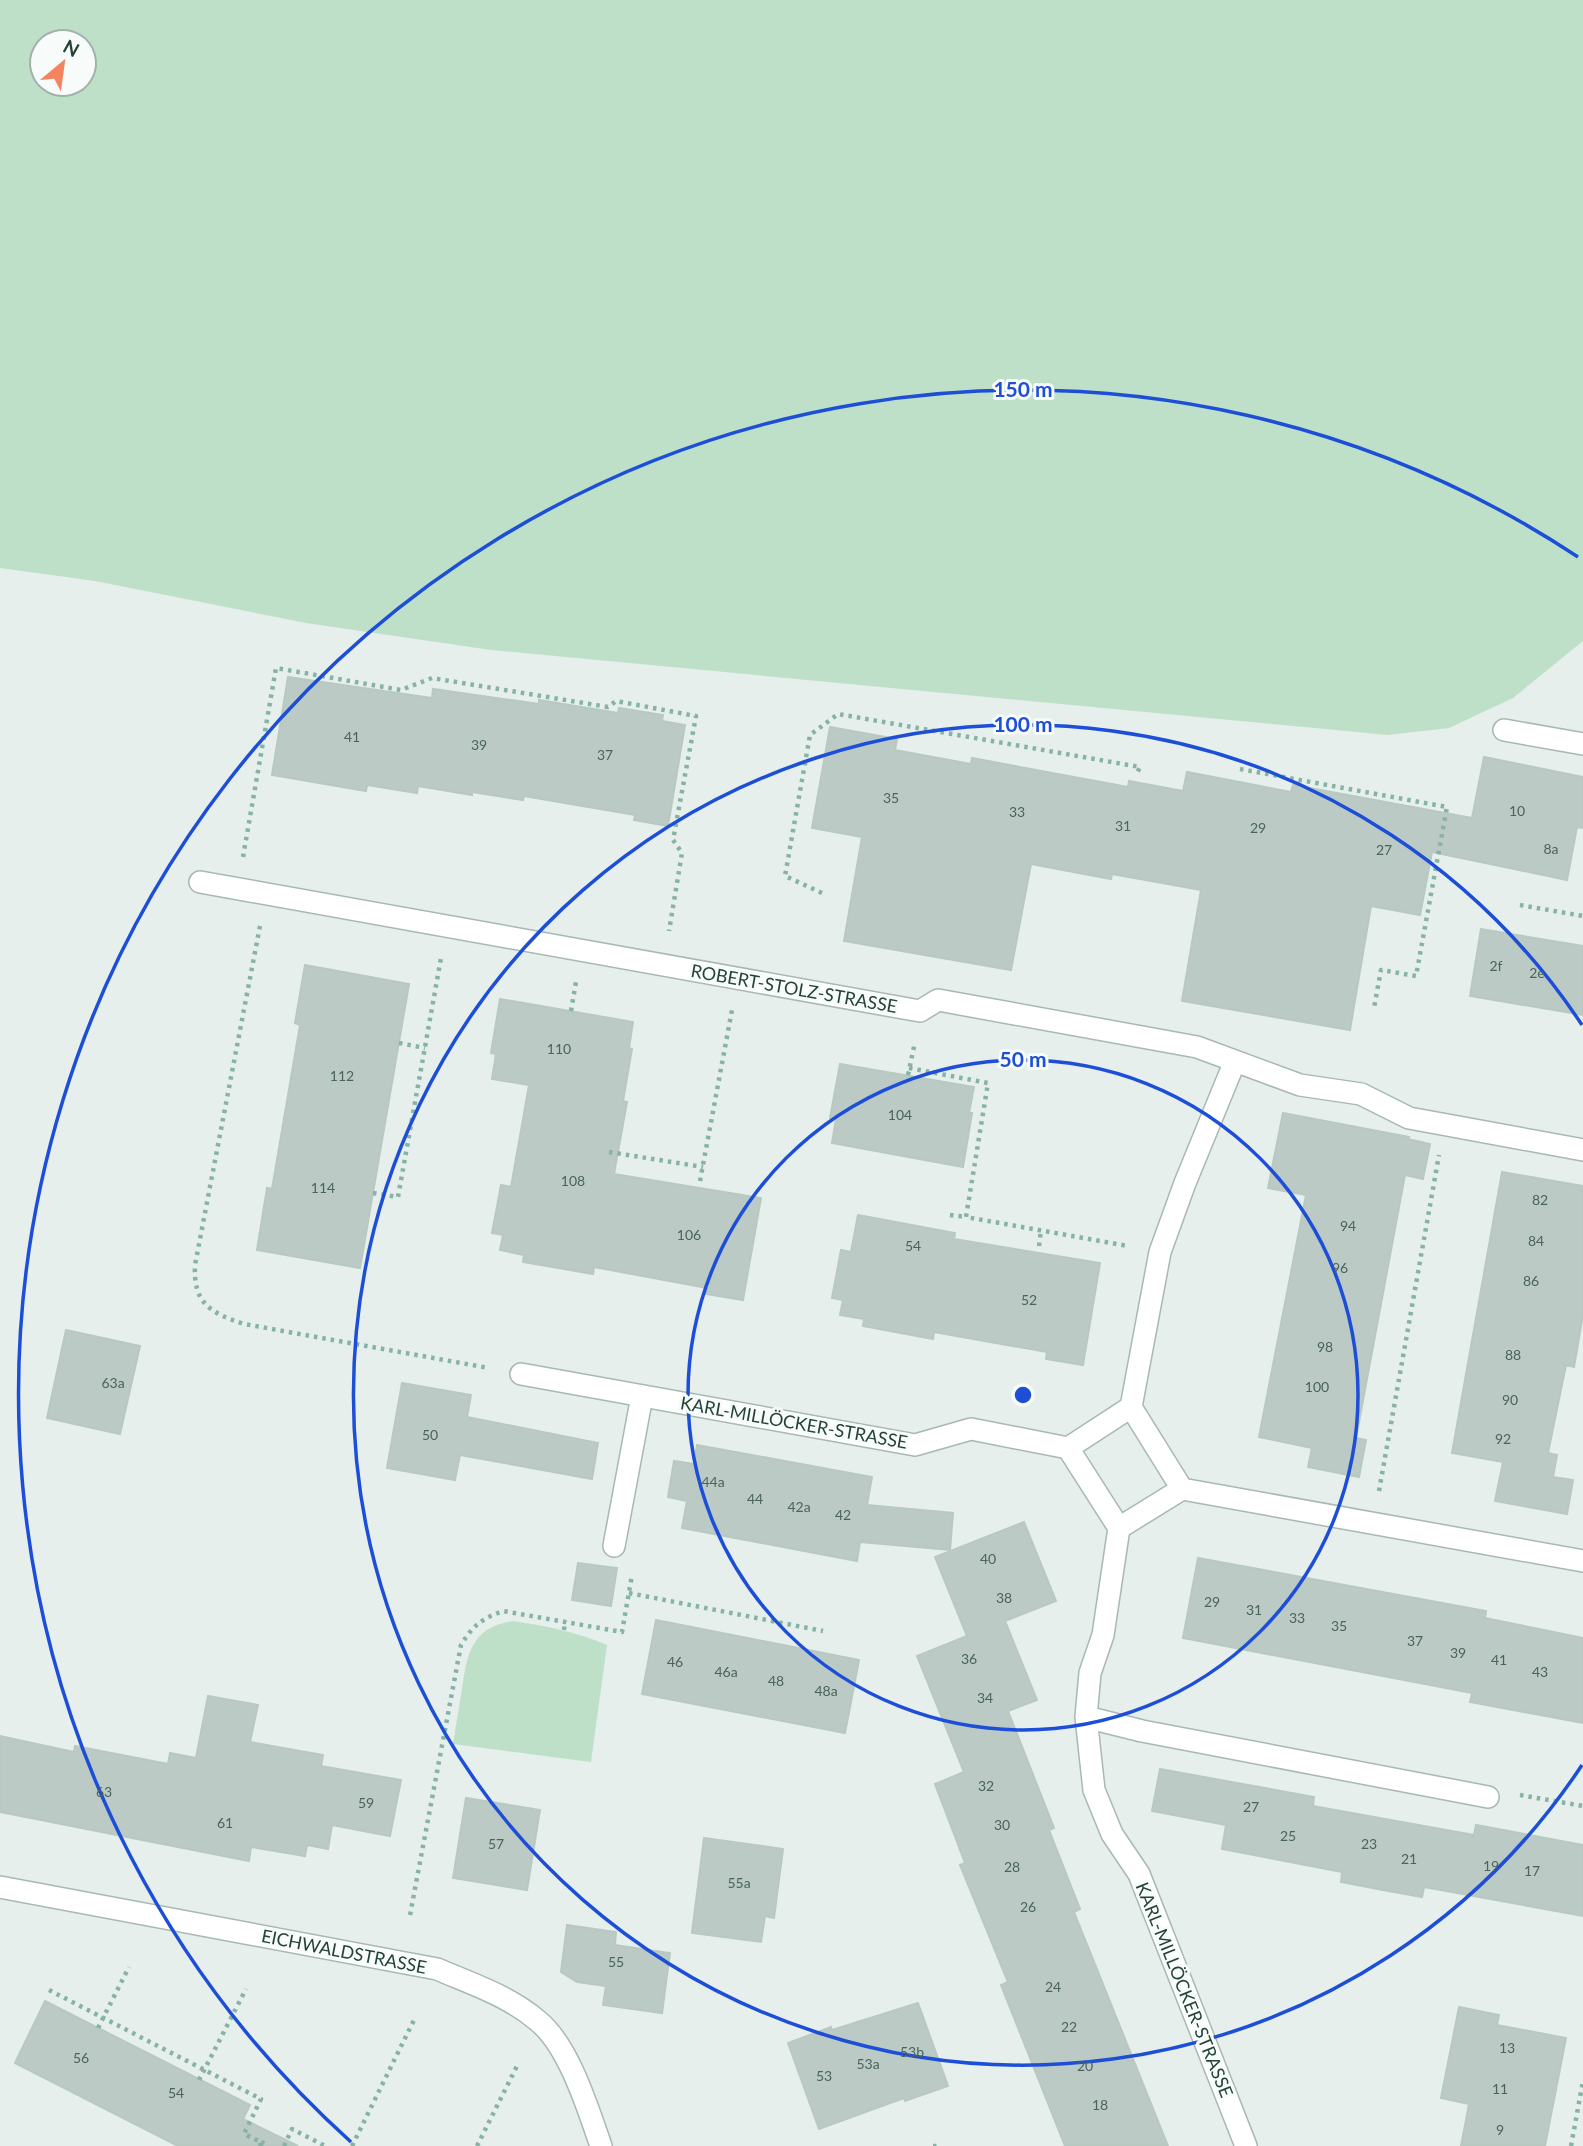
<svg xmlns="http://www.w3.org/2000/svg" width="1583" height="2146" viewBox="0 0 1583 2146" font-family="Lato,sans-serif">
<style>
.green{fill:#bfe0c8;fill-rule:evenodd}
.building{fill:#bbcac4;stroke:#b8c9c2;stroke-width:2}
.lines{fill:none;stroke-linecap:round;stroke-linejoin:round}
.lane-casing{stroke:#a8b8b2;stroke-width:24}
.street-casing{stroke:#a8b8b2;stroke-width:24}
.path{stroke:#86b3a5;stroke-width:4.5;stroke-dasharray:3.5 5;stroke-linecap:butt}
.lane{stroke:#fff;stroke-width:21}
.street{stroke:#fff;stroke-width:21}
.ring{fill:none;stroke:#1d4ed8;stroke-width:3.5}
.labels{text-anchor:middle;stroke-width:6;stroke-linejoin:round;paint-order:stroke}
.number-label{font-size:14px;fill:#4a645c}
.street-label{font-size:18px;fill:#24423a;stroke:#f7fbf9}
.centre{fill:#1d4ed8;stroke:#f7fbf9;stroke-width:3.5}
.ring-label{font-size:21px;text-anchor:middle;font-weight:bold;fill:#1d4ed8;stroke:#f7fbf9;stroke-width:6;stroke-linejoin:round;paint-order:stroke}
</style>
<rect width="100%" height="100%" fill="#e6efeb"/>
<!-- green -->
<path class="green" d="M0 0H1583V641L1513 698 1449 728 1388 735 491 650 306 623 95 581 0 568ZM84 42V84H42V42Z
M513 1621C546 1626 577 1632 607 1645L591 1762 453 1744C456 1726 459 1707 462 1689 467 1653 472 1627 513 1621Z"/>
<!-- building -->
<path class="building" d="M288 677 432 698 433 689 539 704V700L618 713 619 708 663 715 662 721 685 725 668 826 634 820 635 815 524 796 523 800 472 792V795L418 786 417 793 367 785 366 791 272 775Z
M830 727 897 739 895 750 971 764 972 758 1128 787 1129 781 1183 791 1187 772 1291 792 1293 785 1472 818 1484 757 1583 777V828L1577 827 1567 880 1432 852 1420 915 1371 906 1350 1030 1182 1001 1201 890 1112 874 1111 879 1031 864 1011 970 844 941 862 837 812 828Z
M1481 929 1583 946V1015L1470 996Z
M305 965 409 984 360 1268 257 1250 267 1188 272 1189 300 1025 295 1023Z
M500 999 633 1022 629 1048 632 1049 623 1101 627 1102 614 1174 761 1198 743 1300 706 1294 707 1288 594 1267 593 1274 523 1262 524 1255 500 1250 503 1235 492 1233 501 1185 511 1187 529 1085 492 1079 496 1054 491 1053Z
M840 1064 974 1087 969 1113H972L963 1167 832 1143 836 1119 830 1118Z
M1283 1113 1409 1137 1408 1139 1430 1144 1423 1179 1405 1175 1356 1438 1366 1440 1359 1477 1308 1467 1312 1448 1259 1437 1306 1195 1268 1188Z
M1502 1172 1583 1186V1315L1574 1367 1566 1365 1548 1453 1557 1455 1553 1477 1573 1480 1567 1514 1495 1501 1503 1462 1452 1453Z
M858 1215 955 1233 954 1239 1100 1263 1083 1365 1046 1359 1047 1352 934 1332 933 1339 863 1326 864 1319 840 1315 843 1300 832 1298 841 1250 851 1252Z
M66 1330 140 1346 120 1434 47 1418Z
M402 1383 471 1395 467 1417 598 1443 592 1479 460 1455 455 1480 387 1468Z
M697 1445 872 1477 867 1505 953 1513 950 1550 860 1542 857 1561 682 1528 687 1501 668 1497 674 1461 694 1464Z
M1024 1522 1056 1601 1005 1621 1037 1700 1008 1711 1054 1828 1049 1830 1080 1909 1074 1912 1168 2146H1065L1001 1985 1008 1982 960 1865 965 1863 935 1784 964 1772 917 1656 967 1636 935 1557Z
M1198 1558 1486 1611 1485 1618 1583 1638V1723L1470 1702 1472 1693 1183 1638Z
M578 1563 617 1568 611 1606 572 1600Z
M656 1620 859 1660 845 1733 642 1694Z
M208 1696 258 1705 250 1742 323 1755 321 1766 401 1780 390 1836 332 1825 328 1849 307 1845 305 1856 251 1847 249 1861 0 1812V1736L74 1752 75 1746 168 1764 170 1753 196 1758Z
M1160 1769 1314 1797 1313 1806 1474 1835 1476 1825 1583 1845V1916L1424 1887 1422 1897 1383 1890 1341 1882 1342 1872 1222 1849 1226 1825 1152 1811Z
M466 1798 540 1810 527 1890 453 1878Z
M704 1838 783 1849 774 1918 765 1916 761 1942 692 1933Z
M567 1925 616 1932 615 1945 670 1953 662 2013 603 2005 606 1986 577 1982 561 1972Z
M45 2001 250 2105 243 2119 298 2146H178L15 2063Z
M918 2003 948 2086 905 2101 904 2098 819 2129 788 2043 831 2027 832 2030Z
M1459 2007 1499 2015 1497 2025 1566 2038 1545 2146H1461L1469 2104 1441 2098Z"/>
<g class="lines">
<!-- lane casing -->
<g class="lane-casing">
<path id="lane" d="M1504 730 1583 744"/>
</g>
<!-- street casing -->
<g class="street-casing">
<path id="street" d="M200 882 920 1011 938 1000 1197 1047 1300 1085 1361 1094 1409 1118 1583 1150
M521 1374 915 1445 971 1429 1068 1448
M1131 1407 1182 1489 1119 1528 1103 1635 1090 1673 1086 1717 1094 1790 1112 1834 1139 1874 1246 2146
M1182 1489 1583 1561
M1119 1528 1068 1448 1131 1407 1160 1252 1185 1183 1235 1061
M614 1546 642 1396
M1086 1717 1142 1731 1488 1797
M0 1887 437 1969C472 1984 509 1996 538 2021 569 2046 588 2109 601 2146"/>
</g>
<!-- path -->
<path class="path" d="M1240 769 1447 807 1416 976 1381 970 1374 1008
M243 857 276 668 401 690 432 678 608 707 616 701 696 716 673 840 682 853 669 931
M822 893 785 876 810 735 838 714 1140 767 1136 775
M1520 905 1583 916
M260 926 195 1265C193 1304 211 1313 244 1324L489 1368
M571 1011 576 982
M399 1043 425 1048
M909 1068 988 1083 966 1217 1128 1246
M908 1075 915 1042
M609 1152 703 1167
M700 1181 732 1010
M373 1193 398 1197 441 958
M950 1215 966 1217
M1039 1246 1041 1230
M1379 1491 1439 1155
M629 1593 823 1631
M564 1630 565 1621
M1520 1795 1583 1806
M410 1915 461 1645C472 1626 483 1618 503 1611L622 1632 632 1575
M49 1990 261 2099 244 2134 261 2142 260 2146
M98 2028 129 1967
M199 2080 246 1989
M261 2142 268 2146
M284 2146 292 2129 325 2146
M352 2146 414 2020
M477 2146 518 2064
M933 2146H938
M1571 2146 1583 2081"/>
<!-- lane -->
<use href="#lane" class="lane"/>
<!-- street -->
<use href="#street" class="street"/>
</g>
<!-- distance rings -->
<g class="ring">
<circle cx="1023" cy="1395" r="335"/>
<path d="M1582 1765A670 670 0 1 1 1582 1025"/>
<path d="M351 2142A1005 1005 0 0 1 1578 557"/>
</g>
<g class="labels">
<!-- number labels -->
<g class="number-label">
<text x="352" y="742">41</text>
<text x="479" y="750">39</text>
<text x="605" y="760">37</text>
<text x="891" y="803">35</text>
<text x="1517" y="816">10</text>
<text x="1017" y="817">33</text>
<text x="1123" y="831">31</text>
<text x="1258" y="833">29</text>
<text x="1551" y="854">8a</text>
<text x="1384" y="855">27</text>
<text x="1496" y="971">2f</text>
<text x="1537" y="978">2e</text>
<text x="559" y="1054">110</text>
<text x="342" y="1081">112</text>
<text x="900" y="1120">104</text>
<text x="573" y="1186">108</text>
<text x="323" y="1193">114</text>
<text x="1540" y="1205">82</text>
<text x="1348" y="1231">94</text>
<text x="689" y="1240">106</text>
<text x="1536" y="1246">84</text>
<text x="913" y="1251">54</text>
<text x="1340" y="1273">96</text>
<text x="1531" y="1286">86</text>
<text x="1029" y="1305">52</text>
<text x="1325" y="1352">98</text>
<text x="1513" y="1360">88</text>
<text x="113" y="1388">63a</text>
<text x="1317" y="1392">100</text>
<text x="1510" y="1405">90</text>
<text x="430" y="1440">50</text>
<text x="1503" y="1444">92</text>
<text x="713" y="1487">44a</text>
<text x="755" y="1504">44</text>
<text x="799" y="1512">42a</text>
<text x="843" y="1520">42</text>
<text x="988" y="1564">40</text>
<text x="1004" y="1603">38</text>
<text x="1212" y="1607">29</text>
<text x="1254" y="1615">31</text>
<text x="1297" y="1623">33</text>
<text x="1339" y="1631">35</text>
<text x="1415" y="1646">37</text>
<text x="1458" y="1658">39</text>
<text x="969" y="1664">36</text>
<text x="1499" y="1665">41</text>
<text x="675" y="1667">46</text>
<text x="726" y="1677">46a</text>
<text x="1540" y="1677">43</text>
<text x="776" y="1686">48</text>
<text x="826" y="1696">48a</text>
<text x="985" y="1703">34</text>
<text x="986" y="1791">32</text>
<text x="104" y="1797">63</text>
<text x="366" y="1808">59</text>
<text x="1251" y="1812">27</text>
<text x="225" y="1828">61</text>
<text x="1002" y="1830">30</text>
<text x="1288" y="1841">25</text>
<text x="496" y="1849">57</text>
<text x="1369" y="1849">23</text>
<text x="1409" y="1864">21</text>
<text x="1491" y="1871">19</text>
<text x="1012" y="1872">28</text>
<text x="1532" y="1876">17</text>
<text x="739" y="1888">55a</text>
<text x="1028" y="1912">26</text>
<text x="616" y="1967">55</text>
<text x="1053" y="1992">24</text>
<text x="1069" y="2032">22</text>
<text x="1507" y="2053">13</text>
<text x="912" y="2057">53b</text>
<text x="81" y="2063">56</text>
<text x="868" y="2069">53a</text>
<text x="1085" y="2071">20</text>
<text x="824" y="2081">53</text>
<text x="1500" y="2094">11</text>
<text x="176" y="2098">54</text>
<text x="1100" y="2110">18</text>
<text x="1500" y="2135">9</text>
</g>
<!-- street labels -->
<g class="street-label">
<text transform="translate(794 989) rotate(10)" y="6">ROBERT-STOLZ-STRASSE</text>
<text transform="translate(794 1423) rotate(10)" y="6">KARL-MILLÖCKER-STRASSE</text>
<text transform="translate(344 1952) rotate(11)" y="6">EICHWALDSTRASSE</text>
<text transform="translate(1184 1990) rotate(68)" y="6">KARL-MILLÖCKER-STRASSE</text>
</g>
</g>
<circle cx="1023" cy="1395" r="10" class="centre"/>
<g class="ring-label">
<text x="1023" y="397">150 m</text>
<text x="1023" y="732">100 m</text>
<text x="1023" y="1067">50 m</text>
</g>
<!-- north arrow -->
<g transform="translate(63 63) rotate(29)"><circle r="33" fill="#f7fbf9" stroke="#a3b1ad" stroke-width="2"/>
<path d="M0-5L12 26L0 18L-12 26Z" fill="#f4845f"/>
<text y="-10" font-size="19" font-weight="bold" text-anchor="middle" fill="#24423a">N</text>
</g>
</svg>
